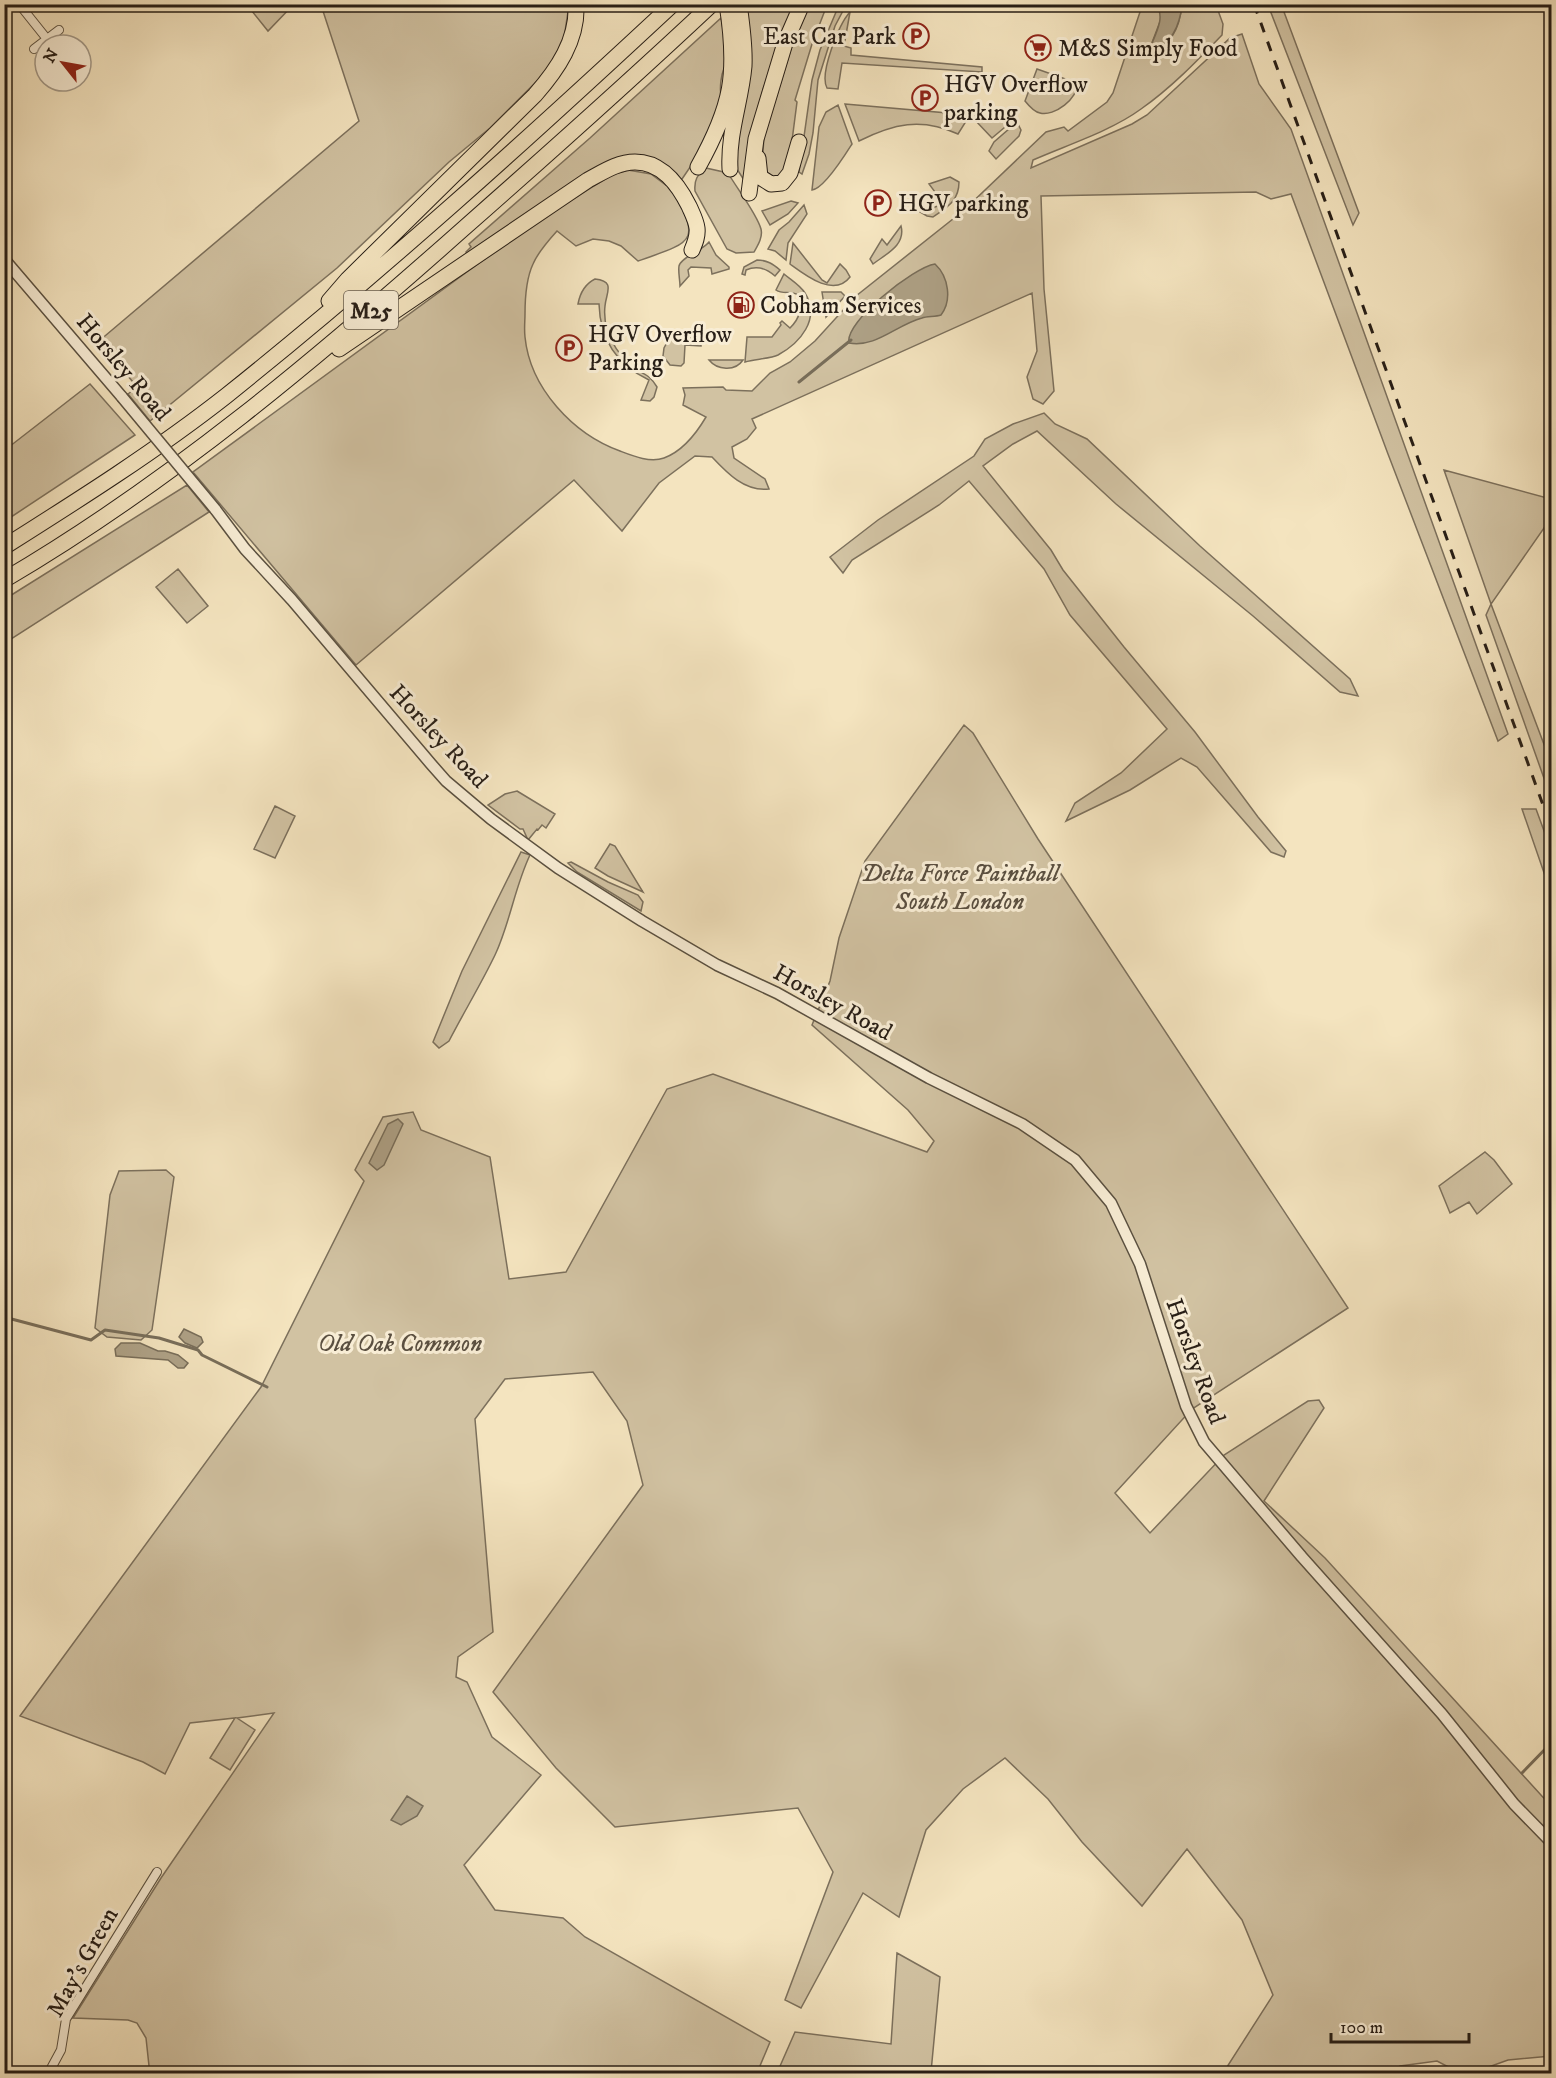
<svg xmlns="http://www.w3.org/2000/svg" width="1556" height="2078" viewBox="0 0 1556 2078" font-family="'IM FELL DW Pica',serif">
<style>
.green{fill:#d1c2a2;stroke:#7c705c;stroke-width:1.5}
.water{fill:#aea186;stroke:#786d59;stroke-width:1.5}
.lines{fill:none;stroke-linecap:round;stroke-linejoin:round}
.stream{stroke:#786d59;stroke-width:3}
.minor-casing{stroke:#5a5040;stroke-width:10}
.tertiary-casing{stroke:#5a5040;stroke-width:13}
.motorway-casing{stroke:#271e16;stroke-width:17}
.minor{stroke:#f8edd5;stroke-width:8}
.tertiary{stroke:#f8edd5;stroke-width:10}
.motorway{stroke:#f4e4bf;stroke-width:15}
.rail{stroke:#271e16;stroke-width:3;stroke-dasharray:10 10;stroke-linecap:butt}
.tertiary-bridge-casing{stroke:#5a5040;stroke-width:13;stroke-linecap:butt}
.tertiary-bridge{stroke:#f8edd5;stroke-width:10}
.labels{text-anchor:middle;stroke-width:6;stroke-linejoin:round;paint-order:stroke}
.shield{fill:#f8edd5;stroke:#665c4f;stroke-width:1.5}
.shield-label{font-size:22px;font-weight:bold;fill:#271e16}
.poi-label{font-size:24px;fill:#271e16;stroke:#f8edd5;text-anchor:start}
.street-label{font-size:24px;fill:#271e16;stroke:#f8edd5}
.park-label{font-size:24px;font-style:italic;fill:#5a4f40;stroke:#f8edd5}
</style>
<rect width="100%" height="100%" fill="#f4e4bf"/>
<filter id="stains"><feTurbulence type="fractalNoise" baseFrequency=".00333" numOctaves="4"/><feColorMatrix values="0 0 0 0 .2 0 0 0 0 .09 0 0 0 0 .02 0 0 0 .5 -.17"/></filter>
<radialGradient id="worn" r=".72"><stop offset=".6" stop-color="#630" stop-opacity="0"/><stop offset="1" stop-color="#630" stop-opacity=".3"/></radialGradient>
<!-- green -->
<path class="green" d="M247 5H293L268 31Z
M321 5H569L564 38 552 66 490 128 449 162 337 268 150 421 128 394 137 387 99 341 359 121Z
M745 5H795C770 62 751 118 744 180L735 166Z
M809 5H827L812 44 795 100 797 102 790 156 785 174 770 178 762 165 764 137 795 36Z
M839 5H846L835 26 818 80 813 133 809 154 802 174 799 172 812 80 820 50Z
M1130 5H1155L1160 10 1161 19 1150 48V52C1172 46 1180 25 1182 5H1216L1223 24 1222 35C1197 61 1171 88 1141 109 1111 131 1067 145 1033 160L1031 168 1132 124 1147 115 1230 38 1242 34 1259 84 1291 129 1508 734 1498 741 1388 454 1291 194 1271 199 1256 192 1041 196 1044 289 1054 391 1043 404 1033 399 1027 377 1037 351 1032 293 752 419 756 428 747 439 732 447 734 458 765 479 769 489C745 492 727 473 712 457L695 456 659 483 622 531 574 480 356 665 193 472 527 228 600 182 614 174 628 170 651 174 666 185 670 183C699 241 699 240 638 261L621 246 609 241 593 239 576 246 557 231C548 241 538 252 533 264 526 279 525 298 525 314 525 321 524 329 525 337 530 388 573 434 620 451 633 456 650 463 664 458 683 451 696 434 706 417L683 405 685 395 683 388 723 387 726 390 752 391 770 373 790 362 815 341 856 296 963 211 1046 132 1064 127 1068 131 1107 102 1113 93 1141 9Z
M1268 5H1292L1284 12 1359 213 1353 225Z
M850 12 844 46 851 48V55L982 67V72L842 63 838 89 827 88C819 74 839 24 850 12Z
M721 18 729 61C720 69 719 91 722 102L695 160 682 179 679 180 636 155 468 254 466 252 471 247 469 244 590 138Z
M1037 69 1077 83C1079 98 1054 117 1040 113 1034 112 1029 106 1025 101Z
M845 104 970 115 958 134C921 117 893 124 859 141Z
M838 105 852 144C845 155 824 189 812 190L819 127 826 112Z
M975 115 1008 118 1011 119V122L992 138 974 119Z
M1017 122 1021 130 1019 136 996 159 989 151 994 142Z
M706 168 728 173C736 187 757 214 761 229 763 237 758 245 754 252L736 253 727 249 695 191C694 180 697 175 706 168Z
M950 177 959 182C959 201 947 207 933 217L927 216 920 212 941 205 938 196 929 184Z
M791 201 798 203 788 214 770 225 762 211Z
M804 205 807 214 788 243 786 260 775 251 768 249 779 230 789 222Z
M901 226C906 245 886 254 873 264L870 259 882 239 887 245Z
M709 242 716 255 729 267V269L712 274 711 268 691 267 688 270 689 276 680 286C680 280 678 272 679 266 681 257 702 251 709 242Z
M793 243 822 280 827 283 840 264 846 270 850 277C834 298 805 275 790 264Z
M757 260C767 260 773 264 780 270L775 276C766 268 757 265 746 270L745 275 742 274 744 267Z
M784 274C791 280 800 285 805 293 821 319 800 343 778 355 770 359 754 359 745 362L747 337H772L781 325 780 323 782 321 790 328C801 317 801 310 798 295 791 290 783 295 776 290Z
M595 279C616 281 606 293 605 306 604 314 605 322 607 330 611 342 620 356 630 365 642 375 648 372 657 387L654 397 650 401 641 400 649 380C617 365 600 339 599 304H578C580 293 585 284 595 279Z
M822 292H841L845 296 826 317Z
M670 337 701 339V346L685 345 684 363 681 366 670 365 663 356 664 348Z
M709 360H743C735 372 717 370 709 360Z
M90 384 135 435 5 521V450Z
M1044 413 1055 424 1087 439 1200 546 1350 679 1358 696 1340 692 1253 616 1116 504 1037 431 1013 444 983 466 1051 550 1063 570 1124 647 1195 732 1258 817 1286 851 1284 857 1271 852 1197 767 1181 758 1130 790 1066 821 1075 803 1121 773 1167 729 1070 615 1044 569 969 481 939 505 852 560 843 573 830 557 878 520 974 456 985 439 1013 424Z
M1444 470 1551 499V518L1491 604 1551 763V798L1486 615 1491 604Z
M187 485 209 512 5 643V599Z
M178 569 208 606 187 623 156 587Z
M964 725 973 733 1038 839 1348 1308 1192 1409 1115 1493 1150 1533 1224 1455 1308 1401 1319 1400 1324 1408 1264 1501 1325 1558 1551 1806V2056L1508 2060 1472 2073H1460L1437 2061 1400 2066 1390 2073H1219L1227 2067 1273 1995 1242 1920 1187 1849 1142 1906 1082 1842 1048 1799 1005 1758 963 1789 926 1830 899 1917 863 1893 801 2008 785 2000 833 1872 798 1808 615 1827 556 1768 493 1692 643 1485 627 1421 593 1372 505 1379 475 1419 493 1632 458 1657 456 1677 467 1682 492 1737 541 1775 464 1865 495 1910 563 1918 585 1937 770 2042 757 2073H147L149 2066 146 2038 137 2023 128 2020 73 2018 161 1878 274 1713 237 1718 255 1730 230 1770 210 1758 235 1718 190 1723 165 1774 143 1762 20 1716 261 1387 364 1181 355 1170 383 1117 413 1112 421 1130 490 1157 509 1279 566 1272 667 1089 713 1074 927 1152 934 1141 908 1110 812 1025 830 981 839 938 865 861Z
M517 791 555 814 546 828 542 825 538 830 537 829 528 840 523 829H520L488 805 505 794Z
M275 806 295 816 275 858 254 849Z
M1522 809H1536L1551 850V893Z
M610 844 615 846 643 892 608 876 595 868Z
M521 852 530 855C515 886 510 923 495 955 481 984 464 1012 449 1041L439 1048 433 1042 462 971Z
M571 862 608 882 638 895 643 902 641 911 577 872 568 863Z
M1485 1152 1494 1160 1512 1184 1477 1214 1469 1202 1450 1213 1439 1186Z
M166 1170 174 1177 152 1330 141 1340 107 1337 95 1328 110 1195 119 1171Z
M897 1953 940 1977 931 2072 934 2073H777L795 2032 891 2044Z"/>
<!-- water -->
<path class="water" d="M1156 5H1182C1180 24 1171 47 1150 52V48C1155 35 1166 17 1156 5Z
M935 264C949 277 952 301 941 315 935 317 927 316 922 318 896 325 876 348 849 343 844 322 914 267 935 264Z
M398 1119 403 1124 384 1165 377 1170 369 1163 388 1124Z
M184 1329 201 1337 203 1342 197 1348 185 1343 179 1337Z
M121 1343H140L158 1351H165L178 1355 188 1363 184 1368H178L168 1360 116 1356 115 1349Z
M407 1796 423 1806 417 1816 401 1825 391 1820Z"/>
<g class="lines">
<!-- stream -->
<path class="stream" d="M799 382 851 340
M4 1317 91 1340 105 1330 159 1338 198 1350 202 1355 267 1387
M1522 1773 1552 1742"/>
<!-- minor casing -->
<g class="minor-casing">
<path id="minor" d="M19 4 47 39
M34 49 59 30
M48 2074 61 2050 66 2019 157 1872"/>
</g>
<!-- tertiary casing -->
<g class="tertiary-casing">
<path id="tertiary" d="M4 259 122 397
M215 509 245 549 292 600 431 764 446 781 491 819 558 868 642 921 717 965 777 993 929 1078 1022 1124 1075 1160 1111 1203 1140 1264 1186 1406 1204 1442 1302 1557 1442 1714 1514 1804 1552 1843"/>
</g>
<!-- motorway casing -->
<g class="motorway-casing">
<path id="motorway" d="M758 158 760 177 771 184 782 183 790 173 799 142
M698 167C732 106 738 74 727 4
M730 169C728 133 741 101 744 66 745 45 742 25 739 4
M749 193 756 139 785 43 802 4
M329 301 348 279 535 95C557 70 578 40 576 4
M339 349 588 180C603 172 618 162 635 162 662 162 678 184 689 206 692 213 696 220 697 228 698 236 695 243 692 250
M4 547C80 499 156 451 226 396 381 272 528 139 673 4
M4 580C171 482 319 357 463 229 547 155 630 81 712 4"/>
</g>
<!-- minor -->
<use href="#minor" class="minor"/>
<!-- tertiary -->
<use href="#tertiary" class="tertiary"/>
<!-- motorway -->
<use href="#motorway" class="motorway"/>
<!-- rail -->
<path class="rail" d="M1254 4 1552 830"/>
<!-- tertiary-bridge casing -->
<g class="tertiary-bridge-casing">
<path id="tertiary-bridge" d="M122 397 215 509"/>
</g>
<!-- tertiary-bridge -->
<use href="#tertiary-bridge" class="tertiary-bridge"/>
</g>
<!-- icons -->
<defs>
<g id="parking-ring" transform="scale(1.35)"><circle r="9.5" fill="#f8edd5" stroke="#8f2418" stroke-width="1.5"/><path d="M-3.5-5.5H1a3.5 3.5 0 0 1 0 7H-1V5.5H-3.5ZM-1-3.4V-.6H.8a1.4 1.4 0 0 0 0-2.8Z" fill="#8f2418"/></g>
<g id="supermarket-ring" transform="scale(1.35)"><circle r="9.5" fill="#f8edd5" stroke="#8f2418" stroke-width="1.5"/><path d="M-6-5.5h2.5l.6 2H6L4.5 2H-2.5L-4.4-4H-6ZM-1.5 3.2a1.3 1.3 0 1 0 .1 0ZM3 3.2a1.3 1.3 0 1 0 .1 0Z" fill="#8f2418"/></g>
<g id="fuel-ring" transform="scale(1.35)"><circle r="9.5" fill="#f8edd5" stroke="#8f2418" stroke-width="1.5"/><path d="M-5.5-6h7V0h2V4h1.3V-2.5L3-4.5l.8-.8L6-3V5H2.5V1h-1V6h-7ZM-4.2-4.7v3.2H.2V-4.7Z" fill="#8f2418"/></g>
</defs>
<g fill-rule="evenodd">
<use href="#parking-ring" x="916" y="36"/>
<use href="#supermarket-ring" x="1038" y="48"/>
<use href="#parking-ring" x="925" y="98"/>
<use href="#parking-ring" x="878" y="203"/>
<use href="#fuel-ring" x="741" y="305"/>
<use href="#parking-ring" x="569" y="348"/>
</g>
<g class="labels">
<!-- shield labels -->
<rect class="shield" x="344" y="291" width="54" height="38" rx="4.5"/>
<g class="shield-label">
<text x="371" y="318">M25</text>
</g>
<!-- poi labels -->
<g class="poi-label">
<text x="896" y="44" text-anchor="end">East Car Park</text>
<text x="1058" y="56">M&amp;S Simply Food</text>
<text x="944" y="92">HGV Overflow<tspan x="944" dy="28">parking</tspan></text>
<text x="898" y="211">HGV parking</text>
<text x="760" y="313">Cobham Services</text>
<text x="588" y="342">HGV Overflow<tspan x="588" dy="28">Parking</tspan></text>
</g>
<!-- street labels -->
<g class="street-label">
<text transform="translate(124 367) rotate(50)" y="8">Horsley Road</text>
<text transform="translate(439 736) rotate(47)" y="8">Horsley Road</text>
<text transform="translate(833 1002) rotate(29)" y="8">Horsley Road</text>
<text transform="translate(1196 1361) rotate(70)" y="8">Horsley Road</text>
<text transform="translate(82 1962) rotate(-61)" y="8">May's Green</text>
</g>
<!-- park labels -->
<g class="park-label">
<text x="960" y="881">Delta Force Paintball<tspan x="960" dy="28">South London</tspan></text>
<text x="400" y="1351">Old Oak Common</text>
</g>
</g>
<!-- margin -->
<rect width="1556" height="2078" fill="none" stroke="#f4e4bf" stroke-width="24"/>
<rect x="6" y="6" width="1544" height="2066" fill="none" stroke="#271e16" stroke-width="3"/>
<rect x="12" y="12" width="1532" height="2054" fill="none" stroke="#271e16" stroke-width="1.5"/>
<!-- north arrow -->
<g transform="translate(63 63) rotate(301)"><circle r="28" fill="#f8edd5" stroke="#a49a89" stroke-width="1.5"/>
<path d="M0-4.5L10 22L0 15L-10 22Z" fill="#8f2418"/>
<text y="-9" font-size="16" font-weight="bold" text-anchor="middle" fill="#271e16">N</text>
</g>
<!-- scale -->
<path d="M1331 2033v9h138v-9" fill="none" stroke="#271e16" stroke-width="3"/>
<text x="1340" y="2033" font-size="18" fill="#271e16" stroke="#f8edd5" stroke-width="4.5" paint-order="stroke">100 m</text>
<rect width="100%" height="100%" filter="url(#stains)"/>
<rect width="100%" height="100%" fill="url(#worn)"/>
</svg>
